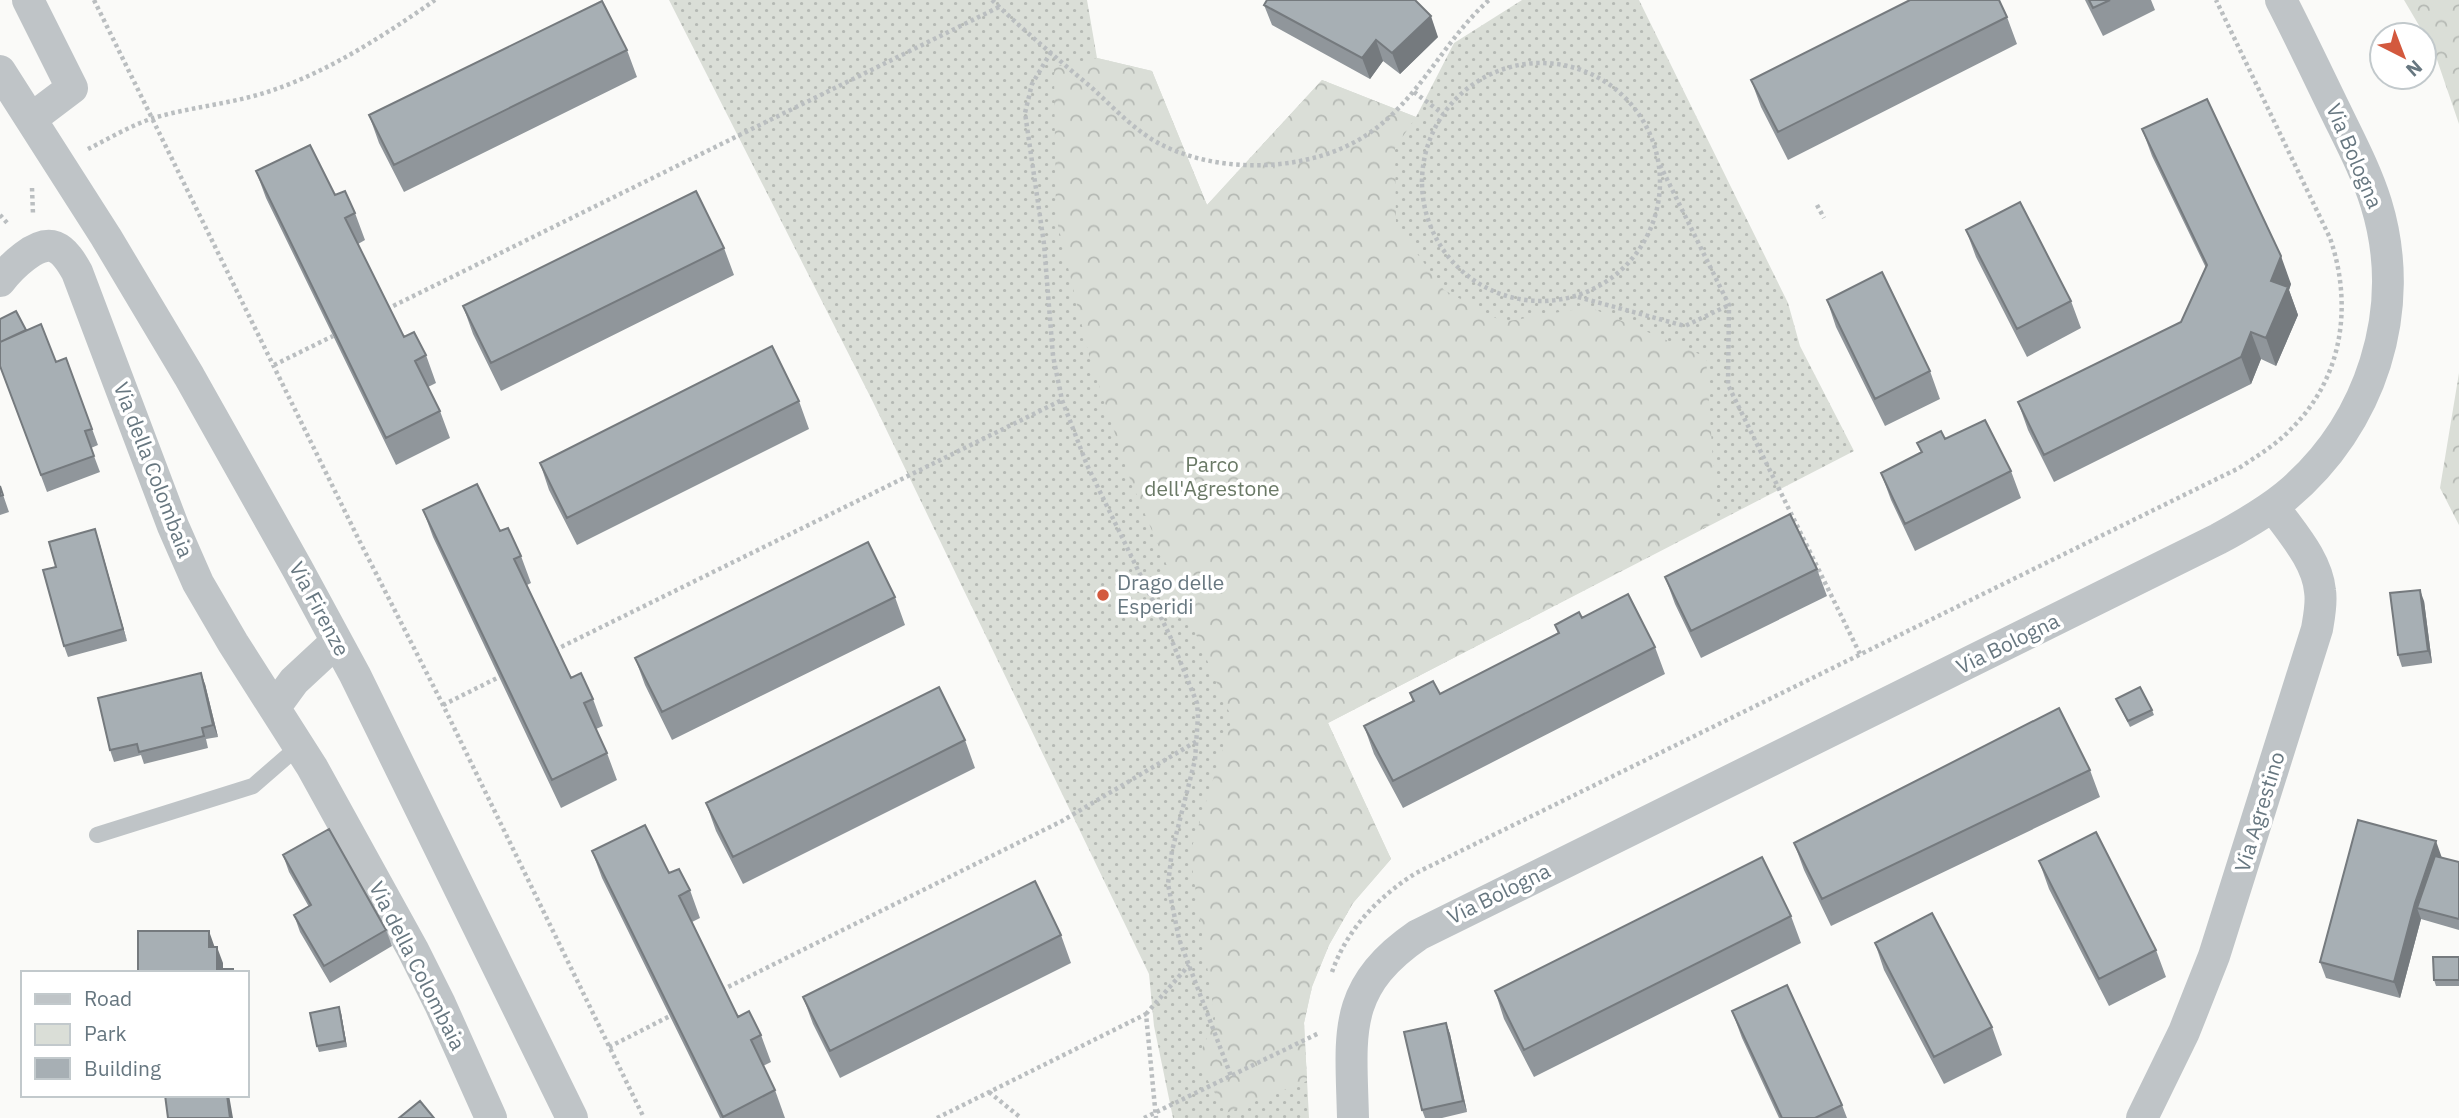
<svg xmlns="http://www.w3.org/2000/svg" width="2459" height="1118" viewBox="0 0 2459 1118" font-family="'IBM Plex Sans',sans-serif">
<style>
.green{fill:url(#green-dots)}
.forest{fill:url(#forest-crowns)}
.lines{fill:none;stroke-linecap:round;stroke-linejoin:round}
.path{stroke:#babec0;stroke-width:4.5;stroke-dasharray:3.5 3.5;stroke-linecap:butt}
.lane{stroke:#bfc4c7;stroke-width:16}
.street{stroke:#bfc4c7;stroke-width:32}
.wall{fill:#90969b}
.shaded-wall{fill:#757a7e}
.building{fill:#a7afb4;stroke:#757a7e;stroke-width:2}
.poi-dot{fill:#d3593e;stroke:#fff;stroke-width:2.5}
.labels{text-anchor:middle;stroke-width:7;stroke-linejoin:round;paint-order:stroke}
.street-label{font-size:21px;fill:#677780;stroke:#fff}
.park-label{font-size:21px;fill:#6a7966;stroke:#fff}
.poi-label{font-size:21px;fill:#677780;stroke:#fff;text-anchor:start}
</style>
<defs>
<pattern id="green-dots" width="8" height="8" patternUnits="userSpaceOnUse" patternTransform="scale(1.75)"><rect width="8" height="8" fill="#daded7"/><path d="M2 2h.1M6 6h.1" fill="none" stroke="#b5b9b4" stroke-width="1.8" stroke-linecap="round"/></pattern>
<pattern id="forest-crowns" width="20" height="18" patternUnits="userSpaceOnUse" patternTransform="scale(1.75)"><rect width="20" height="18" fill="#daded7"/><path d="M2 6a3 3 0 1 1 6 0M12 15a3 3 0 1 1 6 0" fill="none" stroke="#b5b9b4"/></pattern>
</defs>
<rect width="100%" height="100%" fill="#fafaf8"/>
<!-- green -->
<path class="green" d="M669 0H1087L1097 58 1152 71 1207 205 1322 80 1416 117 1454 43 1522 0H1639L1788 303 1800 346 1854 451 1328 723 1391 859 1353 903 1329 945 1312 987 1304 1023 1309 1118H1173L1154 1026 1149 974 873 402Z"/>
<!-- forest -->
<path class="forest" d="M2404 0H2459V124L2434 51Z
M1097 58 1152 71 1207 205 1322 80 1416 117 1395 148 1396 225 1444 290 1503 322 1589 307 1706 357 1717 521 1328 723 1391 859 1353 903 1329 945 1312 986 1304 1023 1307 1081 1226 1113 1197 1061 1215 1019 1190 853 1232 719 1130 479 1089 355 1056 217 1054 67Z
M2459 373V525L2440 488Z"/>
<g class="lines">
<!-- path -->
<path class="path" d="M94 0 358 538 443 705 644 1118
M992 0C1024 31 1058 59 1092 88 1114 108 1136 132 1162 145 1222 175 1312 172 1368 134 1419 100 1444 40 1489 0
M1051 52 1032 84 1025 113 1044 244 1053 356 1062 400 1087 465 1170 636 1197 703 1198 716 1195 760 1172 851 1168 884 1179 939 1231 1076
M1422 182a119 119 0 1 1 238 0a119 119 0 1 1-238 0Z
M1414 92 1443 114
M88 149C110 138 133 124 157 117 196 106 238 103 276 89 331 70 388 33 435 0
M1660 165 1729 305 1728 385 1860 654
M32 188 33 214
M1817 205 1824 218
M0 215 9 225
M1578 297 1685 326 1729 305
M387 309 999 7
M274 365 333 336
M555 650 1062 400
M443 705 499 677
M1332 972C1347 929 1378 897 1416 873L2239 468C2257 456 2276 445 2291 429 2343 378 2353 305 2330 238L2216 0
M722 990 1062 821 1197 741
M1146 1014 1189 965
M609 1047 670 1016
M989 1092 1021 1118
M937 1118 1146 1014 1156 1118
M1144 1118 1319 1033"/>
<!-- lane -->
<path class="lane" d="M97 835 253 786 299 746"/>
<!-- street -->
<path class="street" d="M28 0 72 88 31 119
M0 71 106 237 189 376 297 568 355 675 572 1118
M0 281C10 268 37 240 55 247 65 251 72 263 77 272L173 526 198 583 233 643 312 767 413 950 440 1004 491 1118
M275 707 294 681 336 642
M1353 1118C1351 1034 1341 988 1418 935L2218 539C2242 526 2265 513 2286 496 2371 425 2409 310 2376 203 2366 171 2350 141 2335 110 2317 73 2300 37 2281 0
M2142 1118 2184 1032 2214 956 2317 629C2319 617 2322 603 2320 591 2317 559 2290 531 2273 506"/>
</g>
<!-- wall -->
<path class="wall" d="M2085 0H2151L2155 10 2103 36Z
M1264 5 1438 37 1400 74 1383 61 1370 79 1272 25Z
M2007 17 2017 44 1788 160 1761 107 1751 80Z
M627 50 637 77 404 192 379 143 369 115Z
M2142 129 2291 284 2289 290 2298 315 2276 366 2261 359 2251 384 2054 482 2028 430 2018 402 2181 322 2206 268 2152 156Z
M256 171 335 195 355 213 365 240 358 244 404 337 426 355 436 383 428 387 440 411 450 438 396 465 266 198Z
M1966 230 2071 301 2081 328 2027 357 1976 257Z
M724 248 734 275 501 391 473 334 463 306Z
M1827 300 1930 371 1940 399 1885 426 1836 327Z
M26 330 56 362 66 358 98 445 91 448 100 472 47 492 0 366Z
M799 401 809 429 577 545 549 490 540 463Z
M1945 439 2011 471 2021 498 1915 551 1891 500 1881 473 1921 453 1917 443Z
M0 486 9 512 0 515Z
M423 510 500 531 521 556 531 583 527 585 571 678 593 699 603 726 596 729 607 753 617 780 561 808 433 537Z
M95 529 127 641 68 657 64 646 56 567Z
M1817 569 1827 596 1701 658 1675 604 1665 577Z
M895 597 905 625 672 740 645 685 635 658Z
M2424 601 2432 663 2402 667 2398 655Z
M1582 618 1655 647 1665 674 1403 808 1374 754 1364 726 1413 702 1410 693 1440 694 1559 634 1555 625Z
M205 684 218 737 206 739 208 748 144 764 141 755 114 762 110 750Z
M2116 699 2152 710 2154 715 2130 727Z
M965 740 975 768 743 884 716 831 706 803Z
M2090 770 2100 797 1831 926 1804 870 1794 843Z
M592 851 669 873 690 890 700 918 692 922 738 1017 761 1035 771 1062 763 1066 775 1090 785 1118H720L602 878Z
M283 855 386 930 392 946 330 983 300 932 294 915 309 907 289 872Z
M2442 858 2459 862V930L2421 919 2400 998 2326 978 2320 962Z
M2039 861 2156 950 2166 977 2109 1006 2049 889Z
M1791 916 1801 943 1534 1077 1504 1019 1495 991Z
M1061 935 1071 963 840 1078 813 1024 803 997Z
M1875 943 1992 1027 2002 1055 1944 1084 1884 970Z
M2459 957V986H2436L2434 980Z
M1732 1011 1842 1105 1847 1118H1779L1742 1038Z
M341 1013 347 1047 319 1052 317 1046Z
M1446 1023 1450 1034 1467 1112 1442 1118H1425L1422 1110Z"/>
<!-- shaded-wall -->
<path class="shaded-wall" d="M1431 16 1438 37 1400 74 1392 53Z
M1376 40 1383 61 1370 79 1362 58Z
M2281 256 2291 284 2289 290 2298 315 2276 366 2266 338 2271 281Z
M2251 332 2261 359 2251 384 2241 357Z
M95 529 99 541 127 641 123 629Z
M2420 590 2424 601 2432 663 2428 651Z
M201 673 205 684 218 737 213 725Z
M2436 841 2442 858 2417 908 2421 919 2400 998 2394 982 2415 903Z
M209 931 215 948 209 947Z
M217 947 223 963V973L217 969Z
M339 1007 341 1013 347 1047 345 1041Z
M1446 1023 1450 1034 1467 1112 1463 1101Z
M227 1095H229L233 1118H230Z"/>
<!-- building -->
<path class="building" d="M1267 0H1415L1431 16 1392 53 1376 40 1362 58 1264 5Z
M1910 0H1999L2007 17 1778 132 1751 80Z
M2089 0H2110L2093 8Z
M602 1 627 50 394 165 369 115Z
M2207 99 2281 256 2271 281 2288 287 2266 338 2251 332 2241 357 2044 455 2018 402 2181 322 2207 265 2142 129Z
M310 145 335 195 345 191 355 213 345 218 404 337 414 332 426 355 415 361 440 411 386 438 256 171Z
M696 191 724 248 491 363 463 306Z
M2020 202 2071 301 2017 329 1966 230Z
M1882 272 1930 371 1875 399 1827 300Z
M16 311 26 330 0 342V319Z
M41 324 56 362 66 358 92 429 85 431 94 456 41 475 0 366V342Z
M772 346 799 401 567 518 540 463Z
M1985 420 2011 471 1905 524 1881 473 1922 452 1917 443 1941 431 1945 439Z
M477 484 500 531 508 528 521 556 514 559 571 678 581 673 593 699 584 703 607 753 552 780 423 510Z
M0 486 3 495 0 496Z
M1790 514 1817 569 1691 631 1665 577Z
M95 529 123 629 64 646 43 570 56 567 49 542Z
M868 542 895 597 662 712 635 658Z
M2420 590 2428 651 2398 655 2390 593Z
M1628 594 1655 647 1393 781 1364 726 1414 701 1410 693 1433 681 1440 694 1559 633 1555 625 1579 612 1582 618Z
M201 673 213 725 202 728 204 736 139 752 137 744 110 750 98 698Z
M939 687 965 740 733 857 706 803Z
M2140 687 2152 710 2128 721 2116 699Z
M2059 708 2090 770 1822 899 1794 843Z
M2358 820 2436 841 2415 903 2394 982 2320 962Z
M645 825 669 873 679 869 690 890 679 896 738 1017 749 1011 761 1035 751 1040 775 1090 723 1117 592 851Z
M329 829 386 930 324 966 294 915 311 905 283 855Z
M2096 832 2156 950 2099 979 2039 861Z
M2435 856 2459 862V919L2417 908Z
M1762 857 1791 916 1524 1050 1495 991Z
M1035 881 1061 935 830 1051 803 997Z
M1932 913 1992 1027 1934 1057 1875 943Z
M138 931H209V947H217V969H233V973H138Z
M2433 957H2459V980H2434Z
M1787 985 1842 1105 1815 1118H1782L1732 1011Z
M339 1007 345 1041 317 1046 310 1013Z
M1446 1023 1463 1101 1422 1110 1404 1032Z
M165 1095H227L230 1118H168Z
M420 1101 434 1118H399Z"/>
<!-- markers -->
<circle class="poi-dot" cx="1103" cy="595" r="7"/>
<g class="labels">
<!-- street labels -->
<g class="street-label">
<text transform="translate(2354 156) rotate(67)" y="7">Via Bologna</text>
<text transform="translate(153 470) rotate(69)" y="7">Via della Colombaia</text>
<text transform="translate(319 609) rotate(62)" y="7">Via Firenze</text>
<text transform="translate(2008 644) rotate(-26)" y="7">Via Bologna</text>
<text transform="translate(2260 812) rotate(-73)" y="7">Via Agrestino</text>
<text transform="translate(1499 894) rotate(-26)" y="7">Via Bologna</text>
<text transform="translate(417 966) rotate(63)" y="7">Via della Colombaia</text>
</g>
<!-- park labels -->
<g class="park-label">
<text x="1212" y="472">Parco<tspan x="1212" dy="24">dell'Agrestone</tspan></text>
</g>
<!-- poi labels -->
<g class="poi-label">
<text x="1117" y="590">Drago delle<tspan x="1117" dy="24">Esperidi</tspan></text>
</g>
</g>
<!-- legend -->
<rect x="21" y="971" width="228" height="126" fill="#ffffff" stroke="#c2c9cc" stroke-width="2"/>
<rect x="35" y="994" width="35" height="10" fill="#bfc4c7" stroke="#c2c9cc" stroke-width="2"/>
<text x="84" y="1006" font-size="21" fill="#677780">Road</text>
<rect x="35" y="1024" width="35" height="21" fill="#daded7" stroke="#c2c9cc" stroke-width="2"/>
<text x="84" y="1041" font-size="21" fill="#677780">Park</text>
<rect x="35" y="1058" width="35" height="21" fill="#a7afb4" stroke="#c2c9cc" stroke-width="2"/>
<text x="84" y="1076" font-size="21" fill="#677780">Building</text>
<!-- north arrow -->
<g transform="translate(2403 56) rotate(138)"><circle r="33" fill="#ffffff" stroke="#c2c9cc" stroke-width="2"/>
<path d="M0-5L12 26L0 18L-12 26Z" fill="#d3593e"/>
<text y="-10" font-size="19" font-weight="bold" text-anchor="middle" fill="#677780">N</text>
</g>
</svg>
